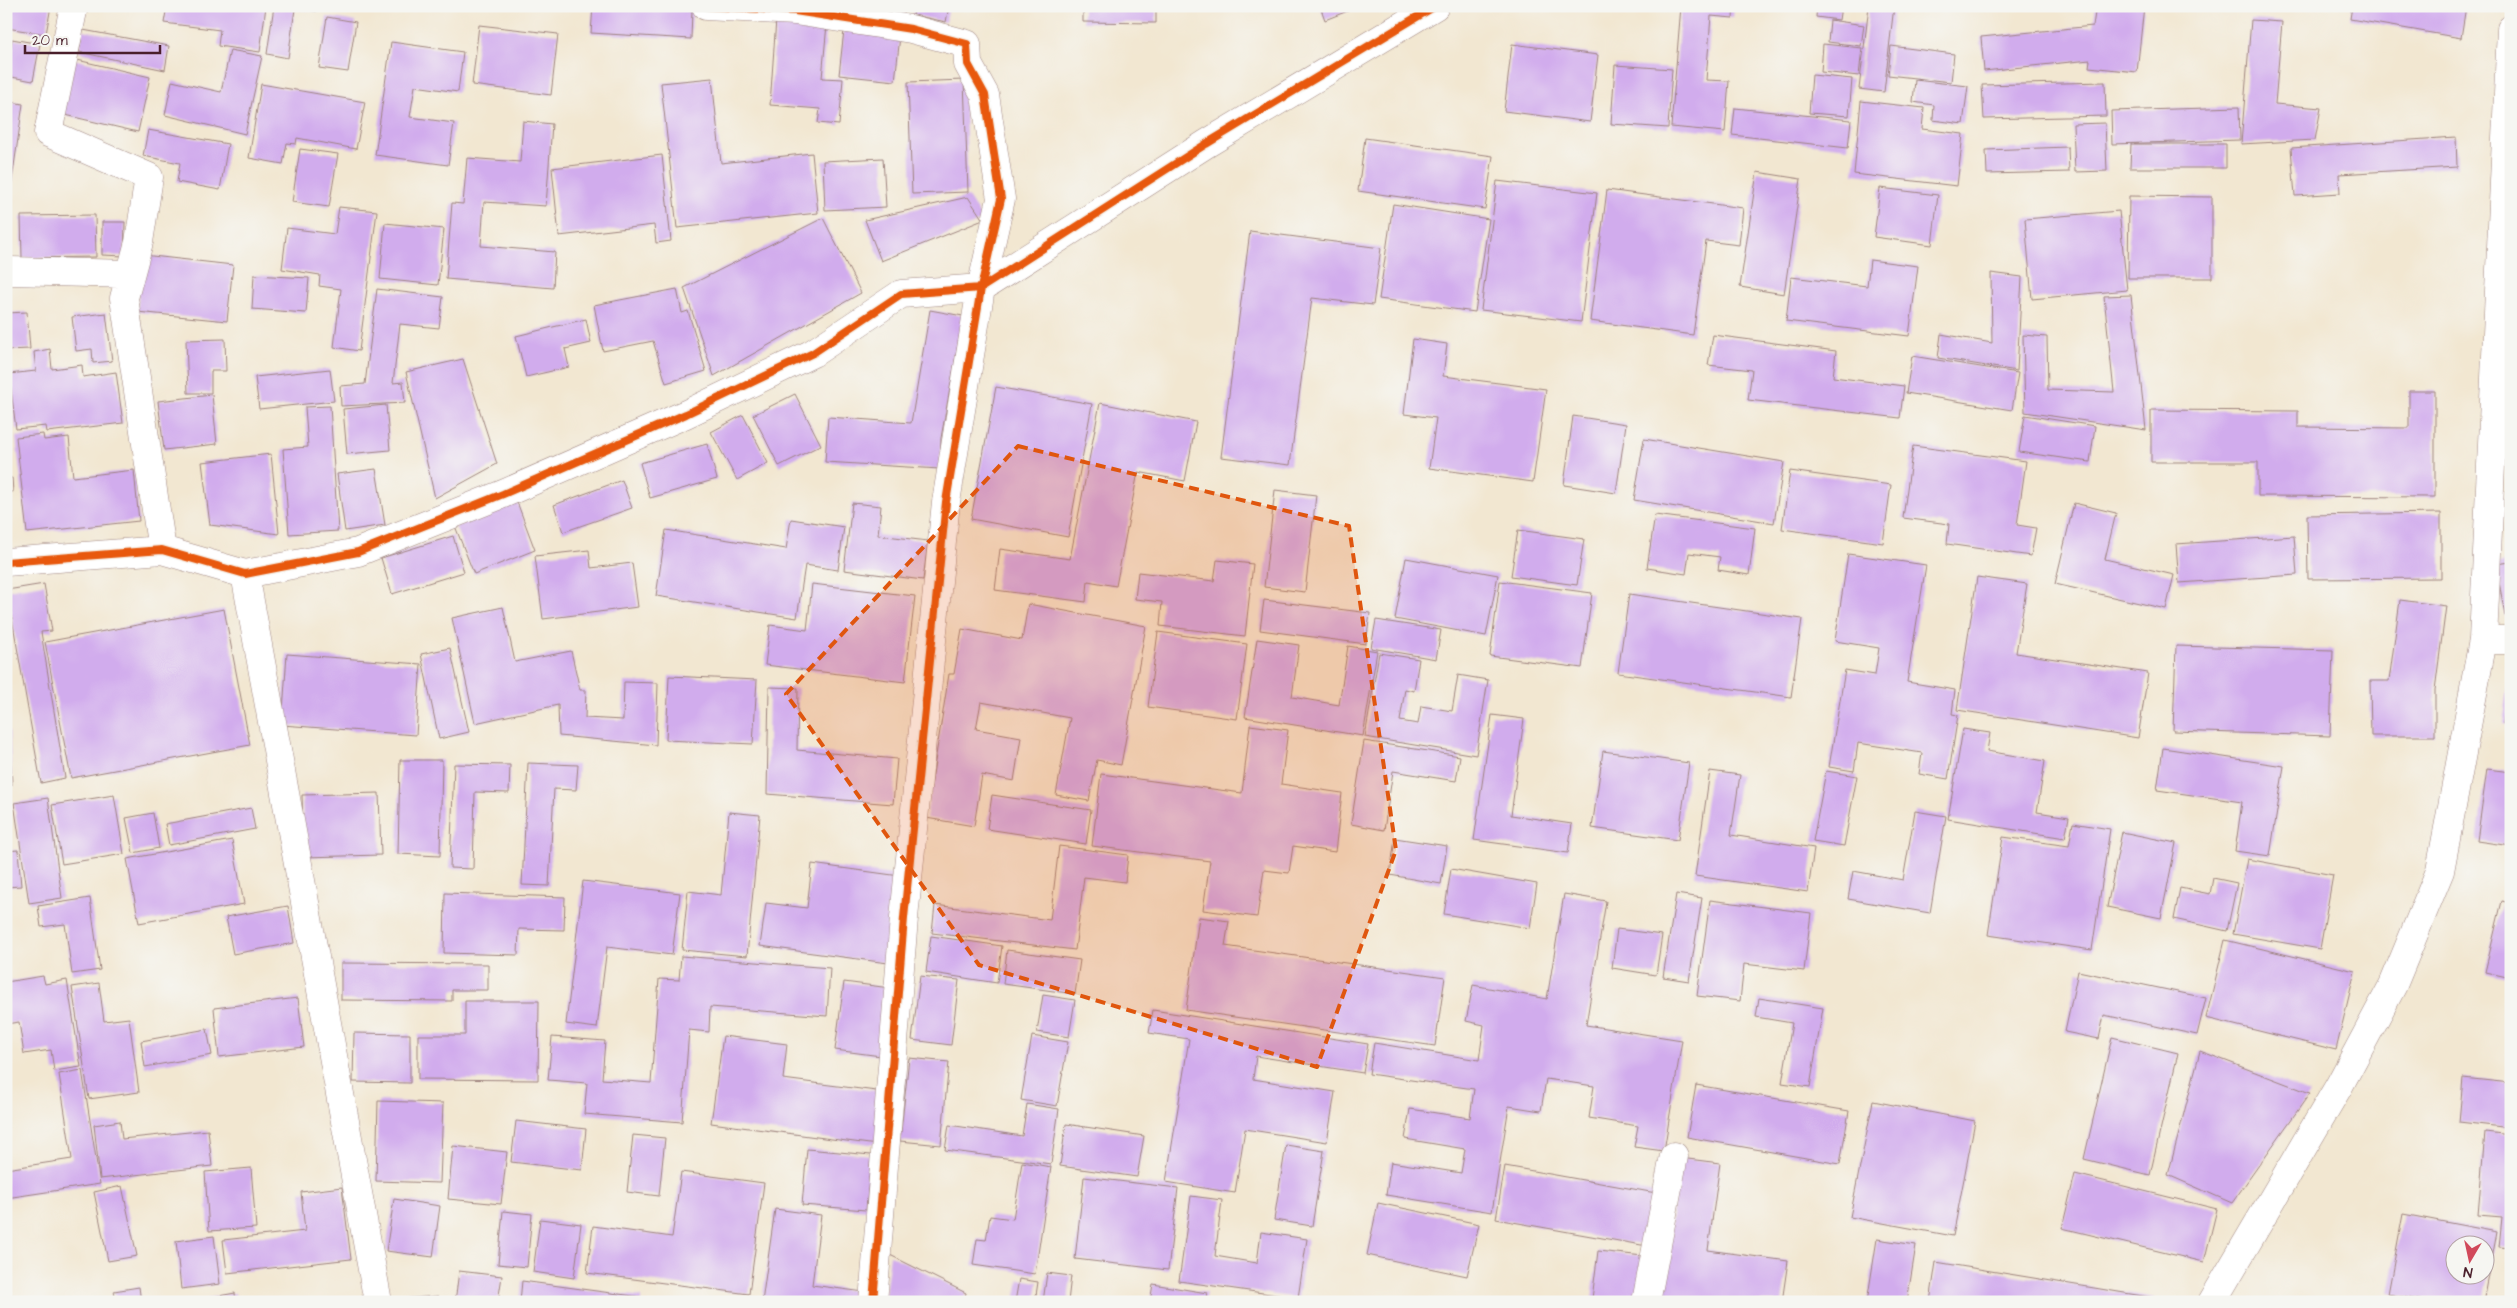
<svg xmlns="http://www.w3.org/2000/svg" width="2517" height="1308" viewBox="0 0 2517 1308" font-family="'Architects Daughter',sans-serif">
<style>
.building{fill:#d1aced;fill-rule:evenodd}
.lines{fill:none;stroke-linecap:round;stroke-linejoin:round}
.minor-casing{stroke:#9e837e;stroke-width:29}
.minor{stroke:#fff;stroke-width:28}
.cycleway-casing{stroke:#f6f6f2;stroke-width:11}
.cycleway{stroke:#e8590c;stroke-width:8}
.marked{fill:#e0560e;fill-opacity:0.2;stroke:#e0560e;stroke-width:4;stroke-dasharray:10 6;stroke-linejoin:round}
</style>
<rect width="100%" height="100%" fill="#f6f6f2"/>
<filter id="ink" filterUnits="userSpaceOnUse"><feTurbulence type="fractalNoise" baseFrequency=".02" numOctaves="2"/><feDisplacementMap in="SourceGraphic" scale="10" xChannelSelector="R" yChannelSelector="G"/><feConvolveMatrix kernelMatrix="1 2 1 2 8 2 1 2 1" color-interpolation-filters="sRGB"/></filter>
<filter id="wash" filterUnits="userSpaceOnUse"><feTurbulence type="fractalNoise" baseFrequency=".0096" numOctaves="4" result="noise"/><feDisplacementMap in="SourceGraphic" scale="20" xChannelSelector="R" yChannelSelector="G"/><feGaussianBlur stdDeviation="1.12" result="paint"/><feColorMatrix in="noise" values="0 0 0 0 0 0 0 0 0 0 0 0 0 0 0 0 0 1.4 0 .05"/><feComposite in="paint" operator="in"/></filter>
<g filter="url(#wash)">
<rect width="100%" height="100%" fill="#f2e7d1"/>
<g id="blocks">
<!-- building -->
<path class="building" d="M6 6H51L46 34 6 28Z
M167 6H266L260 52 218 46 220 30 164 23Z
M274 6H317L316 11 295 9 288 58 267 54Z
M593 6 692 10 691 39 591 33Z
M868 6H906L904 14Z
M915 6H949L946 22 913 15Z
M1083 6H1156V23L1083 22Z
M1320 6H1360L1325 20Z
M1681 6H1734L1733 18 1711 16 1706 80 1729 81 1725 132 1671 127Z
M1817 6H1841L1839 20 1816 17Z
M1869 6H1894L1884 92 1859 89Z
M2096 6H2144L2137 72 2089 67 2090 60 1984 71 1981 37 2093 26Z
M2352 6H2466L2461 38 2350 19Z
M327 17 356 22 348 72 319 68Z
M776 19 827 24 822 78 843 79 839 125 818 123 820 109 770 105Z
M1830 20 1864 25 1861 46 1828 42Z
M2251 20 2282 22 2275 104 2321 108 2315 140 2241 144Z
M479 25 558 34 551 95 472 85Z
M83 30 169 46 165 70 79 52Z
M844 30 900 36 895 81 839 75Z
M12 39 40 44 33 81 6 76Z
M391 42 463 52 458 92 415 86 410 117 454 123 448 165 375 155Z
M1512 44 1598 55 1590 122 1504 111Z
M1823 44 1862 48 1859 76 1821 72Z
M1891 46 1954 54 1951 82 1888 75Z
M230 50 262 56 245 134 165 115 172 81 221 92Z
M73 59 150 77 138 132 61 114Z
M1615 65 1672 69 1668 128 1611 124Z
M1812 75 1852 79 1849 116 1809 113Z
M712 78 721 163 812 153 818 213 677 228 661 83Z
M964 80 968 192 912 194 908 82Z
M1915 80 1968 86 1963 124 1933 120 1934 105 1913 102Z
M2105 82 2106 116 1984 119 1982 85Z
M261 84 365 102 356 149 297 138 296 144 287 143 283 164 249 158Z
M6 101 23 104 10 194H6Z
M1861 101 1924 108 1922 129 1963 134 1957 186 1854 174Z
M2239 107 2240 140 2112 144 2111 111Z
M1735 108 1851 120 1848 148 1732 135Z
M523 121 552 124 546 206 484 202 481 246 555 252 553 288 446 279 452 203 463 204 467 158 520 162Z
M2105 123 2107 171 2075 172 2073 124Z
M148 130 228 144 220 190 177 182 180 163 143 156Z
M2456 137 2457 167 2339 174 2340 193 2295 196 2291 148Z
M1365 138 1493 156 1485 209 1358 191Z
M2131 144H2226V168H2130Z
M2068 147 2069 172 1987 174 1986 150Z
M300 149 338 154 329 207 292 202Z
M662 155 671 241 656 243 654 225 559 236 552 168Z
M883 158 886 207 825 210 823 161Z
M1757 172 1801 179 1784 294 1740 287Z
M1497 181 1597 193 1581 322 1481 310Z
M1880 188 1938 195 1932 245 1874 237Z
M1607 190 1743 208 1739 245 1706 241 1693 335 1590 321Z
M2129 196 2212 197V278H2128Z
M968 197 983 220 881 261 865 220Z
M1393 204 1489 219 1475 312 1379 299Z
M339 207 377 211 359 351 334 347 341 289 319 286 320 275 282 269 287 228 335 234Z
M2119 211 2127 290 2032 299 2025 219Z
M95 215 96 257 22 258 21 216Z
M823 218 861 293 714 376 684 288Z
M102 222H125L124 256 102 255Z
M385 223 444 229 438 285 380 279Z
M1250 231 1381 248 1373 305 1312 298 1290 465 1221 457Z
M143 255 233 265 227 321 137 312Z
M1870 260 1918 266 1909 336 1786 321 1791 277 1867 286Z
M1991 273 2022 277 2017 371 1938 358 1941 334 1992 343Z
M254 275 309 278 306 313 252 309Z
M377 289 443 297 439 328 400 324 393 383 403 382 405 403 341 406 340 386 365 384Z
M677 289 682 313 688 311 706 371 666 383 653 341 603 351 594 305Z
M2131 295 2146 430 2025 412 2023 335 2047 337 2048 390 2114 392 2104 296Z
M930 310 963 316 941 438 940 469 825 462 828 417 911 423Z
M27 312 30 349 6 350V313Z
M106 313 112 361 93 363 92 349 76 351 72 317Z
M586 319 591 343 565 349 569 367 526 377 516 336Z
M1713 335 1836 351 1833 377 1904 386 1900 418 1748 400 1752 370 1708 365Z
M225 339 226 371H211V393H188L186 340Z
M1413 339 1447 344 1443 376 1546 389 1533 482 1429 468 1436 418 1404 414Z
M50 349 52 369 82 365 83 377 116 372 123 423 47 432 46 426 16 429 9 374 36 371 34 352Z
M1912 356 2018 373 2012 410 1906 393Z
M463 359 497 464 435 498 406 372Z
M330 369 334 401 259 409 255 377Z
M996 387 1092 404 1068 537 971 519Z
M2409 391H2435V497L2258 496V462H2151V410L2298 411V427L2409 428Z
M795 394 821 445 779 466 753 415Z
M212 395 217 444 164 450 158 401Z
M1100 403 1196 422 1185 481 1138 472 1116 586 1088 581 1086 602 995 590 1000 549 1070 559Z
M386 405 390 450 347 454 343 409Z
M330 406 338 531 289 534 283 449 308 447 305 407Z
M743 415 768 463 737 480 711 432Z
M2025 415 2095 426 2090 462 2019 452Z
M1573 416 1626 424 1616 493 1564 485Z
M43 434 44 440 69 437 73 477 134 470 139 521 27 533 16 437Z
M1644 439 1784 462 1774 523 1634 500Z
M707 444 717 479 650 498 640 463Z
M1913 446 2026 461 2017 525 2036 528 2031 556 1947 544 1949 524 1903 518Z
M271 454 279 534 210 525 202 462Z
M376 469 385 525 345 531 337 474Z
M1790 471 1891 485 1883 543 1782 529Z
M6 478H12L13 492H6Z
M622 480 632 508 563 532 554 505Z
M1275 490 1316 495 1305 592 1264 587Z
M517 502 535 550 474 574 455 526Z
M852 503 881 506 878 535 928 541 923 580 844 570Z
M2074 503 2116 513 2105 559 2174 575 2166 609 2055 584Z
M2441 513V578L2308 579 2307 515Z
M1655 515 1755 528 1749 575 1718 570 1720 557 1689 553 1686 574 1647 568Z
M791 519 844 527 838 570 805 565 797 618 656 596 666 530 786 549Z
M1518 530 1584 539 1577 585 1511 576Z
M453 536 464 572 392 594 381 558Z
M2294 536 2297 575 2179 583 2176 544Z
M589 550 591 568 632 563 638 607 543 619 535 556Z
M1848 554 1926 565 1907 682 1955 690 1952 714 1958 715 1948 779 1919 774 1922 753 1858 743 1854 771 1829 767 1845 670 1875 675 1879 648 1835 641Z
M1406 558 1498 575 1486 636 1395 619Z
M1217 560 1253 564 1245 636 1160 626 1162 602 1135 599 1138 572 1214 581Z
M2511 562V615L2505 616 2496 564Z
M1977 577 2027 584 2016 653 2148 673 2138 738 1957 710Z
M1500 581 1592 593 1582 668 1490 656Z
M44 584 52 631 41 632 65 778 41 783 7 590Z
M812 584 915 596 905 682 765 665 770 625 807 630Z
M1629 594 1802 619 1791 697 1618 673Z
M1264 600 1370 613 1366 644 1260 630Z
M2400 600 2446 606 2435 690V736H2371L2370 681H2389Z
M1028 604 1146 626 1121 765 1097 760 1089 801 1056 795 1070 718 981 702 976 729 1021 737 1014 781 982 775 974 826 926 818 949 674H954L962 629 1022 640Z
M503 607 515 662 571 651 580 690H586L585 718 623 720 624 682 658 683 656 745 559 736 558 705 475 723 452 618Z
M224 609 250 745 71 778 45 642Z
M1376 620 1441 630 1436 659 1371 648Z
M1158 632 1247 644 1237 719 1148 707Z
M1257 639 1299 645 1292 697 1339 705 1348 646 1377 651 1363 736 1245 717Z
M2176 646 2333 650 2330 736 2173 731Z
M450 648 469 732 439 739 421 654Z
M1379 653 1419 659 1414 691 1405 689 1400 721 1418 724 1421 706 1452 711 1458 675 1488 680 1476 755 1365 737Z
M287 654 421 664 416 735 282 725Z
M2510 674H2511V725L2503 724Z
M669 676 757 680 753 744 666 740Z
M769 687 798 688 797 750 897 759 893 804 767 794Z
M1492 715 1524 719 1511 815 1572 824 1568 853 1474 840Z
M1250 725 1288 730 1281 784 1342 793 1335 852 1293 846 1289 873 1264 870 1257 917 1203 910 1210 861 1092 846 1101 774 1242 793Z
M1963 729 1990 733 1987 751 2045 761 2037 812 2069 817 2065 838 1948 819Z
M6 731H9L12 785H6Z
M1364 741 1460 756 1456 781 1393 771 1384 830 1351 824Z
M2163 748 2284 766 2270 856 2235 851 2242 802 2157 790Z
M1603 751 1689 763 1678 840 1592 828Z
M400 760H442L440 856 398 854Z
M528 763 578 765 576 790 554 789 549 886 522 885Z
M454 764 510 765 509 793 475 792 473 869 450 868Z
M2487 769 2511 772V846L2477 841Z
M1710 771 1740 775 1731 835 1814 848 1808 892 1695 876Z
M1826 771 1857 776 1844 846 1813 841Z
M379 793 381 855 304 857 302 795Z
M114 795 124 854 62 864 52 805Z
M992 795 1091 810 1086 844 987 829Z
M48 798 62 898 29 903 14 803Z
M251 808 255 829 169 845 165 824Z
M1915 811 1946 816 1930 913 1848 899 1853 871 1903 880Z
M729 812 760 815 747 956 682 950 688 891 721 895Z
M153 813 159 848 133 853 126 818Z
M2073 823 2110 829 2092 950 1988 935 2003 837 2069 846Z
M2122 832 2176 843 2161 918 2107 907Z
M1395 838 1447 846 1441 884 1390 875Z
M232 840 244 904 139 923 127 859Z
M1059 846 1128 855 1125 882 1084 877 1075 950 932 933 935 905 1050 920Z
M18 850 21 886 6 887V851Z
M2247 859 2333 875 2320 949 2233 934Z
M812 864 900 876 888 963 760 946 766 903 807 908Z
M1451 869 1537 884 1530 928 1444 914Z
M2213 878 2237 883 2227 931 2174 919 2180 888 2210 894Z
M583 881 680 893 672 955 607 947 597 1028 566 1024Z
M445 893 565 897 564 930 519 929 518 955 444 953Z
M1564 894 1606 901 1586 1025 1682 1040 1664 1151 1634 1147 1638 1126 1589 1118 1594 1086 1546 1079 1541 1111 1509 1106 1492 1212 1386 1195 1391 1162 1461 1173 1465 1149 1405 1139 1410 1109 1470 1118 1474 1089 1369 1074 1374 1043 1479 1060 1484 1025 1466 1021 1473 985 1547 999Z
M1676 894 1702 898 1689 981 1663 977Z
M90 898 100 970 72 974 65 924 41 927 38 906Z
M1710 900 1811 913 1804 971 1744 964 1740 1001 1697 996Z
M2502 901 2511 903V978L2485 972Z
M288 906 294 943 233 954 226 917Z
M1199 917 1229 921 1225 946 1445 977 1435 1046 1186 1010Z
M1617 929 1662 935 1656 975 1612 968Z
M931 936 1002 946 997 983 926 972Z
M2225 940 2355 971 2336 1050 2206 1018Z
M1007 950 1080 960 1075 994 1003 984Z
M681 956 830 968 827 1016 710 1007 709 1032 689 1030 682 1122 584 1114 587 1083 548 1080 552 1037 605 1041 602 1079 651 1083 659 979 679 980Z
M341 963 488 964V990H452V1001L341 1000Z
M2078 971 2206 998 2197 1035 2104 1015 2099 1039 2065 1032Z
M43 976 45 984 67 980 81 1067 54 1071 51 1050 24 1054 19 1022 6 1024V982Z
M920 976 959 980 951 1045 912 1040Z
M844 982 890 988 881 1056 835 1050Z
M99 983 104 1021 129 1018 139 1092 89 1099 72 987Z
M1043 995 1075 1000 1069 1037 1037 1032Z
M298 998 304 1047 219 1057 214 1008Z
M1759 998 1823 1008 1810 1087 1782 1083 1792 1023 1756 1017Z
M465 1001H539L538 1080 418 1079V1035H465Z
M1153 1010 1368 1044 1363 1073 1256 1056 1253 1079 1335 1092 1327 1142 1245 1129 1235 1193 1166 1182 1189 1039 1149 1033Z
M207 1029 212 1055 145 1067 141 1041Z
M354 1033 410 1034V1083L353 1082Z
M723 1036 787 1044 783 1079 884 1092 877 1145 711 1123Z
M1032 1036 1068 1042 1057 1106 1021 1100Z
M2112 1037 2178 1053 2150 1175 2084 1159Z
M2200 1051 2310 1093 2232 1203 2168 1175Z
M909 1058 949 1062 941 1145 900 1141Z
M82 1070 100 1184 6 1198V1169L72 1159 59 1074Z
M2463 1078 2511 1083V1128L2459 1122Z
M1696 1085 1849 1111 1840 1164 1687 1137Z
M378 1101 443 1103 440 1183 376 1181Z
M1873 1101 1975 1121 1953 1236 1850 1217Z
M1027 1104 1059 1109 1051 1164 945 1150 949 1125 1022 1136Z
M120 1121 122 1139 208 1130 212 1166 100 1179 94 1125Z
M516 1121 586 1129 582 1170 511 1162Z
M1066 1124 1144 1136 1137 1177 1060 1166Z
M2485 1132 2511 1135V1248L2499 1247 2502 1217 2478 1215Z
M633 1135 665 1138 659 1196 627 1192Z
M1286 1145 1324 1151 1312 1226 1274 1220Z
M453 1146 507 1152 501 1204 448 1199Z
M807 1149 871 1155 866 1210 802 1205Z
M1680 1158 1720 1163 1708 1250 1788 1261 1782 1302H1699L1661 1297Z
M1022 1162 1051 1167 1035 1274 973 1265 977 1239 986 1240 990 1216 1013 1219Z
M1505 1166 1656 1193 1647 1246 1496 1219Z
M251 1168 256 1228 209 1231 205 1172Z
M681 1172 764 1183 749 1294 587 1273 593 1226 672 1237Z
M2075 1174 2217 1209 2204 1262 2062 1228Z
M1084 1177 1178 1188 1168 1270 1075 1259Z
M122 1186 137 1256 108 1261 94 1192Z
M342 1187 351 1259 227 1273 223 1240 305 1231 301 1192Z
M1191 1196 1222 1200 1215 1256 1257 1263 1261 1232 1307 1239 1298 1298 1179 1281Z
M394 1199 440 1206 433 1257 386 1251Z
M1378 1203 1479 1224 1467 1276 1367 1255Z
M775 1209 821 1215 812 1285 864 1292 863 1302H762Z
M503 1211 532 1214 527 1267 498 1264Z
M2403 1214 2497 1232 2484 1302H2430L2388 1294ZM2454 1246H2484V1276H2454Z
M540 1219 581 1224 574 1278 533 1272Z
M214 1236 220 1284 181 1289 176 1241Z
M1877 1239 1916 1245 1907 1302H1867Z
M1598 1251 1643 1256 1638 1302 1592 1299Z
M890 1255 966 1293 964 1302H884Z
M1936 1262 2155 1298V1302H1930Z
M459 1271 502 1276 498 1302H455Z
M1047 1273 1071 1276 1068 1302H1043Z
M1019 1279 1038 1282 1035 1302H1015Z
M522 1281 641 1297V1302H520Z
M1153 1284 1207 1293 1205 1302H1150Z
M139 1287 141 1302H116L114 1291Z
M235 1293 236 1302H209L208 1298Z
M438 1296 439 1302H387V1300Z"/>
</g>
</g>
<g filter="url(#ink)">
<use href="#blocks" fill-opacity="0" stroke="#9e837e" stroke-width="1"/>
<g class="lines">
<!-- minor casing -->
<g class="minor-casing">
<path id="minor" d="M74 6 48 133 149 177 139 242 124 298 162 550
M706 6 795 11 911 29 967 44 968 64 985 95 1001 199 981 288 946 502 904 918 873 1302
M10 271 130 274
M6 562 162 550 245 574 358 552 503 494 686 414 813 353 901 294 981 288 1206 144 1435 6
M245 574 378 1302
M2483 640H2511
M1646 1302 1674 1156
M2212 1302 2339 1086 2393 985 2440 871 2483 640 2511 29"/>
</g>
<!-- minor -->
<use href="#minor" class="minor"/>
<!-- cycleway casing -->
<g class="cycleway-casing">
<path id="cycleway" d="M706 6 795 11 911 29 967 44 968 64 985 95 1001 199 981 288 946 502 904 918 873 1302
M6 562 162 550 245 574 358 552 503 494 686 414 813 353 901 294 981 288 1206 144 1435 6"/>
</g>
<!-- cycleway -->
<use href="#cycleway" class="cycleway"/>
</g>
</g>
<!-- marked area -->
<path class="marked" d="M1018 446 1349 526 1396 850 1317 1067 979 965 786 694Z"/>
<!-- margin -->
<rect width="2517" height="1308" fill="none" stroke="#f6f6f2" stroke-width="25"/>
<!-- north arrow -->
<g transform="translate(2470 1260) rotate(189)"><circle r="24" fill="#f6f6f2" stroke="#b1a0a2"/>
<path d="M0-4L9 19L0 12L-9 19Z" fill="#d1495b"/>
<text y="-8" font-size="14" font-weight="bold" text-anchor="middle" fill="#4a1f2b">N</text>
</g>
<!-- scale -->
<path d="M25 45v8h135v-8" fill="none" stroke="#4a1f2b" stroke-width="2.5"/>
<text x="32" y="45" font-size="15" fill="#4a1f2b" stroke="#f6f6f2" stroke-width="4" paint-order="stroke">20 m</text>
</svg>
